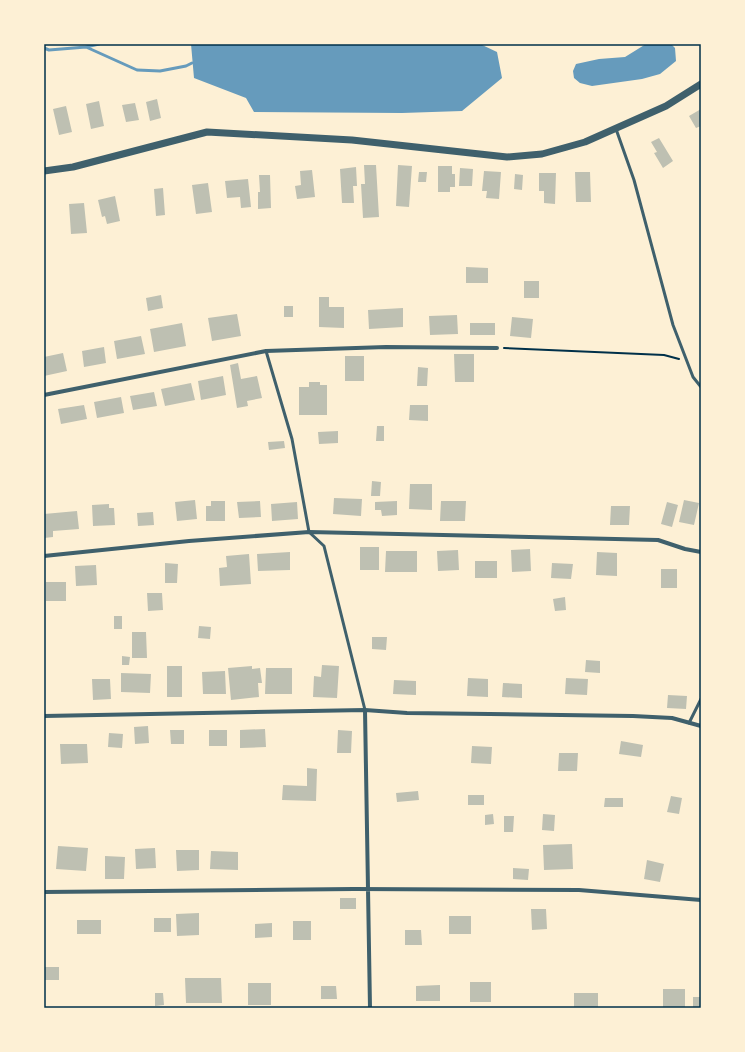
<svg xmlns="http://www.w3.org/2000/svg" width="745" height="1052" viewBox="0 0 745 1052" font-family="'Open Sans',sans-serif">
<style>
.water{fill:#669bbc}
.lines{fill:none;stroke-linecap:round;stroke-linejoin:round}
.stream{stroke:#669bbc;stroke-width:3}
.building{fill:#bec0b2}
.path{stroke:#003049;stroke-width:2}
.service{stroke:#3f606c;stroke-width:3}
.minor{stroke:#3f606c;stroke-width:4}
.tertiary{stroke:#3f606c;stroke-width:7}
.neatline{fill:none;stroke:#003049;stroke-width:1.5}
</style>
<rect width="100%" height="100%" fill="#fdf0d5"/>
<!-- water -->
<path class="water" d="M191 44H480L497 52 502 78 462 111 402 113 254 112 246 98 194 78Z
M646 44H671L675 48 676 61 660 74 642 79 592 86 580 83 574 78 573 71 576 64 599 59 625 57Z"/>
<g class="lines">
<!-- stream -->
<path class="stream" d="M86 47 99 44
M44 48 49 50 86 47 137 70 160 71 186 66 192 63"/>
</g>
<!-- building -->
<path class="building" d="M157 99 161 118 150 121 146 102Z
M99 101 104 126 91 129 86 104Z
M135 103 139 120 126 122 122 105Z
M66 106 72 132 59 135 53 109Z
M701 109V126L696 128 689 116Z
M659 138 673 161 663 168 654 153 657 152 651 142Z
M364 165H376L379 217 363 218 361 184H365Z
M398 165 412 166 409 207 396 206Z
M438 166H452V174H455V187H450V192H438Z
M356 167 357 186H353L354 203H342L340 169Z
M460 168 473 169 472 186H459Z
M312 170 315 197 297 199 295 186 301 185 300 171Z
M484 171 501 172 499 199 486 198 487 191H482Z
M419 172H427L426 182H418Z
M575 172H590L591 202H576Z
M539 173H556L555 204 544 203V191H539Z
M515 174 523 175 522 190 514 189Z
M259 175H270L271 208 258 209V192H260Z
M248 179 251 207 241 208 240 197 227 198 225 181Z
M208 183 212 212 196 214 192 185Z
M163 188 165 215 156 216 154 189Z
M115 196 120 221 107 224 105 216 102 217 98 200Z
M84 203 87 233 71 234 69 204Z
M466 267 488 268V283H466Z
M524 281H539V298H524Z
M161 295 163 308 148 311 146 298Z
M319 297H329V307H344V328L319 327Z
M284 306H293V317H284Z
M403 308V327L369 329 368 310Z
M237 314 241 336 212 341 208 318Z
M457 315 458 334 430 335 429 316Z
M512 317 533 319 531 338 510 336Z
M182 323 186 346 154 352 150 329Z
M470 323H495V335H470Z
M141 336 145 354 117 359 114 341Z
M104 347 106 363 84 367 82 351Z
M63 353 67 371 44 376V357Z
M454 354H474V382H455Z
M345 356H364V381H345Z
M238 363 241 379 257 376 262 398 247 401 248 406 237 408 230 365Z
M418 367 428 368 427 386H417Z
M223 376 226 395 201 400 198 381Z
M309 382H320V385H327V415H299V387H309Z
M191 383 195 400 165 406 161 389Z
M154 392 157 406 133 410 130 396Z
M121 397 124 413 97 418 94 402Z
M84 405 87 419 61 424 58 409Z
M410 405H428V421L409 420Z
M377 426H384V441H376Z
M338 431V443L319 444 318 432Z
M284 441 285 448 269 450 268 442Z
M372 481 381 482 380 496H371Z
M410 484H432V510L409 509Z
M334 498 362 499 361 516 333 514Z
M195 500 197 519 177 521 175 502Z
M684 500 699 503 694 525 679 522Z
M211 501H225V521H206V506H211Z
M260 501 261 517 239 518 237 502Z
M397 501V515L382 516 381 510H375V502Z
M441 501H466L465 521H440Z
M297 502 298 519 272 521 271 504Z
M667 502 678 505 672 527 661 524Z
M109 504V508H114L115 525 93 526 92 505Z
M611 506H630L629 525H610Z
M77 511 79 529 53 531V537L44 538V514Z
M153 512 154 525 138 526 137 513Z
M360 547H379V570H360Z
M530 549 531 571 512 572 511 550Z
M458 550 459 570 438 571 437 551Z
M386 551H417V572H385Z
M290 552V570L258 571 257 554Z
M597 552 617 553V576L596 575Z
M249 554 251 584 220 586 219 568 227 567 226 556Z
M475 561H497V578H475Z
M165 563 178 564 177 583H165Z
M552 563 573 564 571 579 551 578Z
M96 565 97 585 76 586 75 566Z
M661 569H677V588H661Z
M46 582H66V601H46Z
M147 593H162L163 610 148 611Z
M565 597 566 610 555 611 553 599Z
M114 616H122V629H114Z
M199 626 211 627 210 639 198 638Z
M132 632H146L147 658H132Z
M372 637H387L386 650 372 649Z
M122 656 130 657 129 665H122Z
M586 660 600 661V673L585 672Z
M322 665 339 666 337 698 313 697 314 676 321 677Z
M167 666H182V697H167Z
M252 666V669L260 668 262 683H258L259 697 231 700 228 668Z
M266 668H292V694H265Z
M225 671 226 694H203L202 672Z
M121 673 151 674 150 693 121 692Z
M468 678 488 679V697L467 696Z
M566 678 588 679 587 695 565 694Z
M92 679H110L111 699 93 700Z
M394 680 416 681V695L393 694Z
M503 683 522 684V698L502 697Z
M668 695 687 696 686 709 667 708Z
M148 726 149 743 135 744 134 727Z
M265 729 266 747 240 748V730Z
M170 730H184V744H171Z
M209 730H227V746H209Z
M338 730 352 731 351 753H337Z
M109 733 123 734 122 748 108 747Z
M621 741 643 745 641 757 619 754Z
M60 744H87L88 763 61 764Z
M472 746 492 747 491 764 471 763Z
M559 753H578L577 771H558Z
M307 768 317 769 316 801 282 800 283 785 307 786Z
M418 791 419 800 397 802 396 793Z
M468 795H484V805H468Z
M671 796 682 798 679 814 667 812Z
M605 798H623V807H604Z
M493 814 494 824 485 825V815Z
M543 814 555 815 554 831 542 830Z
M504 816H514L513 832H504Z
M572 844 573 869 544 870 543 845Z
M58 846 88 848 86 871 56 869Z
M155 848 156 868 136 869 135 849Z
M176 850H199V870L177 871Z
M211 851 238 852V870L210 869Z
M105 856 125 857 124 879H105Z
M647 860 664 864 660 882 644 879Z
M513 868 529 869 528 880 513 879Z
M340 898H356V909H340Z
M531 909H546L547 929 532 930Z
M199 913V935L177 936 176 914Z
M449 916H471V934H449Z
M154 918H171V932H154Z
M77 920H101V934H77Z
M293 921H311V940H293Z
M272 923V937L255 938V924Z
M405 930H421L422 945H405Z
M44 967H59V980H44Z
M185 978H221L222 1003H186Z
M470 982H491V1002H470Z
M248 983H271V1005H248Z
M440 985V1001H416V986Z
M321 986H336L337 999H321Z
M663 989H685V1008H663Z
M155 993H163L164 1005 155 1006Z
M574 993H598V1008H574Z
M693 997H701V1008H693Z"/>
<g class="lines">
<!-- path -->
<path class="path" d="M504 348 664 355 679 359"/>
<!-- service -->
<path class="service" d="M616 129 634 180 673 325 693 377 701 387
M266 351 292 439 309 532 324 546 365 710
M689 723 701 699"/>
<!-- minor -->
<path class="minor" d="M44 395 266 351 386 347 497 348
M44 556 189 541 309 532 658 540 685 549 701 552
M365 710 370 1008
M44 716 365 710 407 713 633 716 672 718 701 726
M44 892 354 889 579 890 701 900"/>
<!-- tertiary -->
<path class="tertiary" d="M44 171 73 167 207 132 352 140 507 157 542 154 585 142 666 106 701 84"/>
</g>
<!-- border -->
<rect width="745" height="1052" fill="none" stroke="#fdf0d5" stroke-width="90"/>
<rect x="45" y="45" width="655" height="962" class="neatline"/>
</svg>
